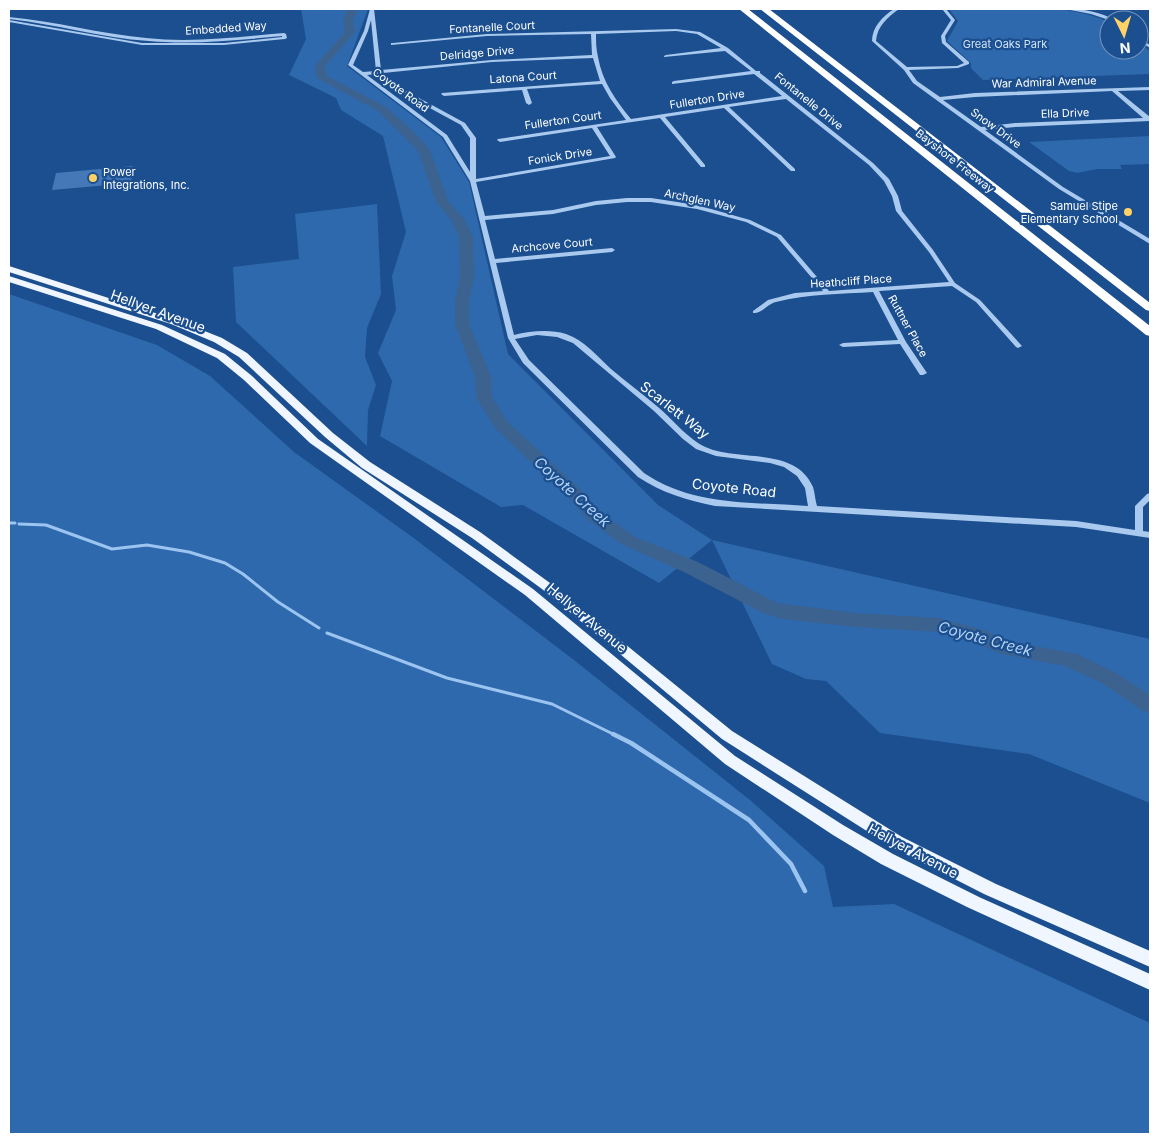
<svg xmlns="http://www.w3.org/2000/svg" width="1159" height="1143" viewBox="0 0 1159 1143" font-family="Inter,sans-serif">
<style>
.green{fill:#2e69ad}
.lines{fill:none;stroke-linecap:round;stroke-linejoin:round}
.stream-far1{stroke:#9cc4f0;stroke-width:3}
.stream{stroke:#9cc4f0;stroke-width:4.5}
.river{fill:#3c6290;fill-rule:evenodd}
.building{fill:#4478b7}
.minor{fill:#a9c9ee;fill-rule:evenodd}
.major{fill:#f0f6ff;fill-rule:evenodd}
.highway{fill:#fff;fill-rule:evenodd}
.poi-dot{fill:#ffd166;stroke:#1b4f8f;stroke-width:2}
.labels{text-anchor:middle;stroke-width:4.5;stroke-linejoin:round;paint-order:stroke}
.far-street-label{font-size:11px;fill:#fff;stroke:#1b4f8f}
.far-park-label{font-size:11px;fill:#cfe3fa;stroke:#1b4f8f}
.far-poi-label{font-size:11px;fill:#fff;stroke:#1b4f8f;text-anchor:start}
.street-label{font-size:14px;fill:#fff;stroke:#1b4f8f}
.water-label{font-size:15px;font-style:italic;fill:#b5d3f5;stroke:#1b4f8f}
</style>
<rect width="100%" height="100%" fill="#1b4f8f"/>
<!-- green -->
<path class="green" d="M301 9H368L347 66 441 137 469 182 508 354 658 505 712 540 1150 639V803L1029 754 880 733 826 681 806 679 772 664 712 540 659 583 523 505 501 507 380 436 392 381 378 353 396 310 392 276 406 232 383 136 341 110 336 98 289 75 306 39Z
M949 9C999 9 1063 1 1109 22V50H1139V43L1150 51V74L983 80 971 68V63L947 41 958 21Z
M1150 136V164L1120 165 1122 169H1097L1077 173 1069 171 1029 142Z
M377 204 381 294 367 328 365 357 376 385 368 410 367 446 236 322 233 267 299 259 295 214Z
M9 294 157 345 210 376 294 452 415 539 574 660 750 800 824 866 833 907 894 904 1150 1023V1134H9Z"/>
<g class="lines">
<!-- stream-far1 -->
<path class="stream-far1" d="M9 523H15
M19 524 46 525 112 549 147 545 189 552 225 563 243 574 278 602 319 628
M327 633 447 678 552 704 615 735"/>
<!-- stream -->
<path class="stream" d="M613 734 631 743 749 820 791 864 805 891"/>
<!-- river -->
<path class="river" d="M348 9H358L353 20 355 32 325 66 327 76 386 107 418 136 430 150 448 201 464 219 473 237 474 278 469 300V324L491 377 492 397 507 421 581 490 599 511 635 537 698 562 777 603 856 613 939 618 987 631 1005 640 1077 654 1116 673 1150 695V713L1143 711 1102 683 1065 666 1002 654 974 642 939 632 856 627 782 619 763 613 684 572 623 545 587 519 569 498 495 428 476 397 475 377 455 324V300L460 278 459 237 451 220 436 202 418 151 378 111 317 78 315 66 345 32 343 20Z"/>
</g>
<!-- building -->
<path class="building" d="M133 166 131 183 52 190 56 173Z"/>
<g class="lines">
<!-- minor -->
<path class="minor" d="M370 9H374L381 70 492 60 592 55 591 34 487 36 391 45V43H393L487 34 676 29 700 32 728 48 756 71H760V73L873 163 889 179 898 196 902 211 933 250 955 283 980 300 1022 346 1018 348 1016 347 976 302 952 286 879 291 906 342 927 373 923 375H920L900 344 843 347 839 345 843 343 898 340 873 292C841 294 808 294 776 302 767 304 762 314 753 313V311L768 300 795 293 823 291 777 237 746 222 697 209 651 202H627L596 205 553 214 485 220 495 259 612 248 615 250 612 252 496 263 514 335C531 331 549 329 566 334 584 340 598 357 611 369 626 382 643 394 658 407 672 419 683 433 698 443 731 465 794 443 813 487 815 493 815 500 817 506L1076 521 1135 530V506L1147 494 1150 493V500L1143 507V531L1150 532V538L1076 527 715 506C687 500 662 493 638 477L523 363 508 338 470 181 443 137 348 65 364 31ZM371 20 376 71 363 72 353 65 368 31ZM676 31 697 34 721 48 666 55 664 56V57L725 51 751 71 674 81 672 82V84L754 74 782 96 631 119C616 101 602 81 598 57 596 49 596 41 596 34ZM593 58 600 81 442 93 441 94 444 96 522 90 526 103 529 105 532 103 527 89 602 84 610 98 626 120 498 139 497 140 500 142 592 128 610 156 476 179V138L465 123 397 86 383 73 492 62ZM378 74 393 88 461 125 470 138V172L447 135 367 75ZM786 99 869 165 884 181 892 196 896 211 929 252 949 282 829 291 781 235 750 220 697 205 651 198H627L596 201 553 210 485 216 476 182 615 158 616 157 597 127 660 118 701 167H705V165L665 117 724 108 791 171H795V169L729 107ZM537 335 557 337 573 343 654 411 683 439 696 449 716 456 770 463 784 467 797 476 805 488 808 506C752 502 692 506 644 473L529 360 515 339Z
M894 9H899C888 17 877 26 876 41L907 67 957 66 964 63 942 43 941 36 951 20 942 9H946L955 20 945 36 946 42 969 62V64L958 68 909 70 917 81 940 97 975 93 1150 87V90L1118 91 1150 117V121L1015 127 985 130 1063 187 1150 239V244L1059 189 913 83 904 70 872 41C872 27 883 16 894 9ZM1112 91 1143 118 1015 123 981 127 943 100 975 97Z
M1065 9C1081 8 1100 12 1114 20H1109L1091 14Z
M9 17C55 21 100 34 146 38 192 43 238 37 284 33L286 34 287 38 285 39 224 45H142L9 22V20L142 43H224L282 37V36C238 40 193 45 149 41 101 38 56 24 9 19Z
M1139 38 1150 45V48L1139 41Z"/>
<!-- major -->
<path class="major" d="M9 266 177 320 222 338 247 353 333 433 370 462 480 532 550 583 732 731 902 837 996 884 1150 951V967L984 894 892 847 722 739 542 589 472 538 362 468 325 437 239 357 214 342 171 324 9 272Z
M9 276 162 325 225 354 252 376 318 439 533 589 735 756 843 825 893 854 979 897 1150 974V990L967 907 881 864 833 835 725 764 525 595 310 443 244 380 217 358 156 329 9 282Z"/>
<!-- highway -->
<path class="highway" d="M739 9H748L1150 326V336L1146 335Z
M760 9H769L1150 303V311L1146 310Z"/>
</g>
<!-- markers -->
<g class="poi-dot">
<circle cx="93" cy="178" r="5"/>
<circle cx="1128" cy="212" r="5"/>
</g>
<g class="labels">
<!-- far-street labels -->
<g class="far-street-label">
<text transform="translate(492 27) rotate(-3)" y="4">Fontanelle Court</text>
<text transform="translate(226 28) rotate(-4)" y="4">Embedded Way</text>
<text transform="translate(477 53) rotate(-5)" y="4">Delridge Drive</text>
<text transform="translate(523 77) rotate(-4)" y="4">Latona Court</text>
<text transform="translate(1044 82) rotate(-2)" y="4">War Admiral Avenue</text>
<text transform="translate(401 90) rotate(36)" y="4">Coyote Road</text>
<text transform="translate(707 99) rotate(-9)" y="4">Fullerton Drive</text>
<text transform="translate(809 101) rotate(39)" y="4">Fontanelle Drive</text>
<text transform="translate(1065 113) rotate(-2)" y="4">Ella Drive</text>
<text transform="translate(563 120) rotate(-8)" y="4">Fullerton Court</text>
<text transform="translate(996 128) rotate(36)" y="4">Snow Drive</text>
<text transform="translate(560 156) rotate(-9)" y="4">Fonick Drive</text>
<text transform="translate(955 161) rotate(38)" y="4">Bayshore Freeway</text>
<text transform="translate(700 200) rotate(12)" y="4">Archglen Way</text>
<text transform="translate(552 245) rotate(-5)" y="4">Archcove Court</text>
<text transform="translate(851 281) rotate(-4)" y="4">Heathcliff Place</text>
<text transform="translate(908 326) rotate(61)" y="4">Ruttner Place</text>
</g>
<!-- far-park labels -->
<g class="far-park-label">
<text x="1005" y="48">Great Oaks Park</text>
</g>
<!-- far-poi labels -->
<g class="far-poi-label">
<text x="103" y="176">Power<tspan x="103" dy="13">Integrations, Inc.</tspan></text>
<text x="1118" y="210" text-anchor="end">Samuel Stipe<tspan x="1118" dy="13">Elementary School</tspan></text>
</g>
<!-- street labels -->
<g class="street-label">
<text transform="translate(158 311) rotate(20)" y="5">Hellyer Avenue</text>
<text transform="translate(675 410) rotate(38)" y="5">Scarlett Way</text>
<text transform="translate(734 488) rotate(6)" y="5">Coyote Road</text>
<text transform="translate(587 618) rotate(40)" y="5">Hellyer Avenue</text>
<text transform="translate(913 851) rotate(28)" y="5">Hellyer Avenue</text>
</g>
<!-- water labels -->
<g class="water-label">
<text transform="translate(572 492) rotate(42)" y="5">Coyote Creek</text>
<text transform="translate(985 639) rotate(15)" y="5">Coyote Creek</text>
</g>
</g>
<!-- border -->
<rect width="1159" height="1143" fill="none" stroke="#ffffff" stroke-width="20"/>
<!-- north arrow -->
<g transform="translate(1124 35) rotate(175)"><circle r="24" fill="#1b4f8f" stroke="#7695bc"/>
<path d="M0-4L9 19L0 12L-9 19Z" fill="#ffd166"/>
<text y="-8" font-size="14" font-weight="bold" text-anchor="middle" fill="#ffffff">N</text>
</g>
</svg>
